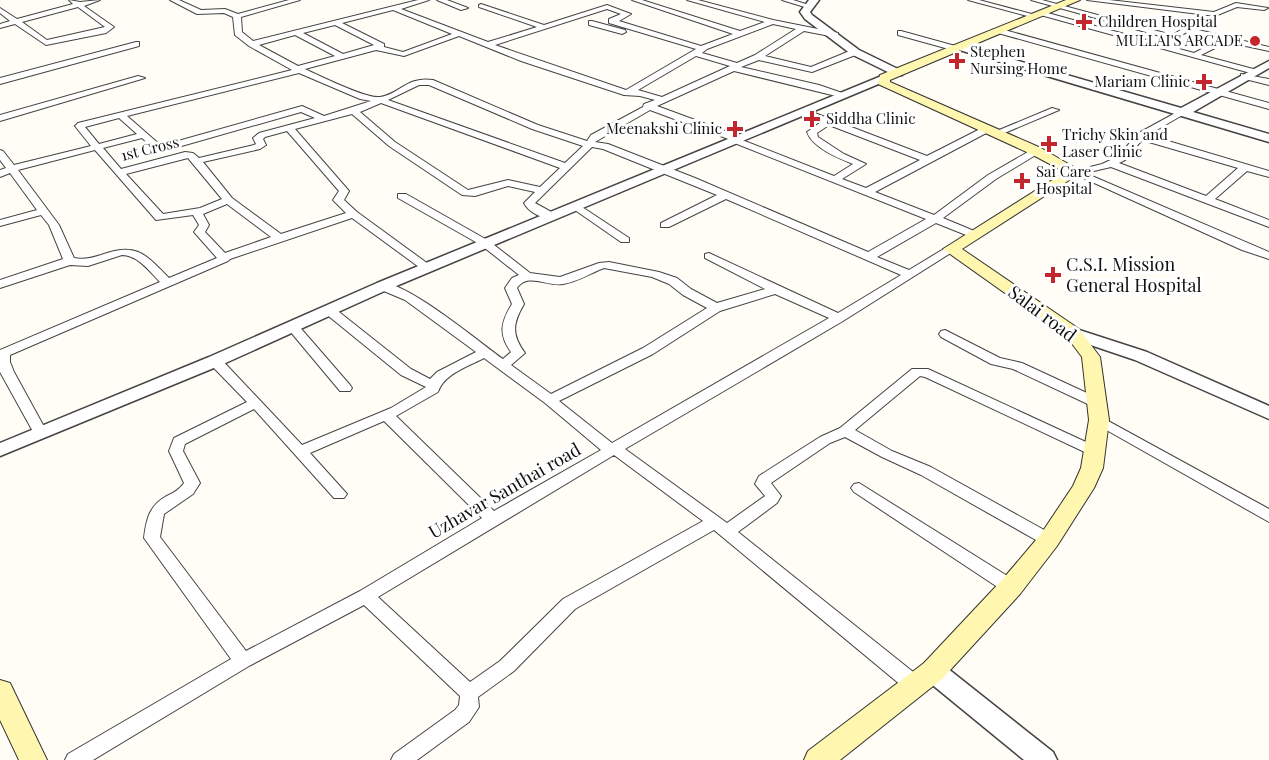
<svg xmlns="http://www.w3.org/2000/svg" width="1269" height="760" viewBox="0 0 1269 760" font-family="'Playfair Display',serif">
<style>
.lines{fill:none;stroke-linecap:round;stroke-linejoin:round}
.minor-casing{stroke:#444;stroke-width:2}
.tertiary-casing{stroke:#444;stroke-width:3}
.secondary-casing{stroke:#333;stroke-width:2}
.minor{fill:#fff;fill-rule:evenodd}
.tertiary{fill:#fff;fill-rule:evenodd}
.secondary{fill:#fff6b0;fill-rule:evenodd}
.poi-dot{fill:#c4262e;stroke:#fff;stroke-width:2}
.labels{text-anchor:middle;stroke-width:6;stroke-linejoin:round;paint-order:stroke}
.far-poi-label{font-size:15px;fill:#111;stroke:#fff;text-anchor:start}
.far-street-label{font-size:15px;fill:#111;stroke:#fff}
.poi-label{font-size:18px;fill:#111;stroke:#fff;text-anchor:start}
.street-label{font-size:18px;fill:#111;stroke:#fff}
</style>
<rect width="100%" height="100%" fill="#fffdf5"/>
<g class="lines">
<!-- minor casing -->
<g class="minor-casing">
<path id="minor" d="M69 0 80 2 100 0 84 6 114 27 106 33 46 45 15 24 0 28V24L10 21 0 13V8L17 19 73 4ZM78 7 105 27 47 40 22 22Z
M170 0H179L201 10 225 9 238 14 289 0H300L241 17 242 32 253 41 418 0H429L401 9 488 42 537 27 479 7V5L481 4 544 25 607 5 631 14 619 21 701 46 733 34 632 0H642L740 31 765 22 687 0H698L773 20 838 33V37H835L804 31 765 56 811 67 852 50H858V54L812 72 759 60 741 67 819 85 848 95 844 98 734 71 657 106 741 137 742 140 834 176 853 164C838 158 813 148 807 132L821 122 801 114V110H807L927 156 984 127H990V131L875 192 934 215 988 175 1033 149H1039V153L996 179 943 218 979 233V237H971L936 223 877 257 909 270 947 247 951 246 957 249 843 321 625 449 727 523 765 496 755 484 759 476 820 437 840 428 912 369H928L1101 449 1103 452 1101 455H1091L925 377 920 376 855 430 892 451 931 467 1055 536 1057 540 1055 544 1049 546 1043 544 921 475 882 457 845 437 830 443 771 483 781 496 777 503 738 532 922 679 924 685 922 691 915 693 908 691 714 530 575 609 514 671 478 697 479 707 469 722 417 760H391L394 754 455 710 459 705 460 696 364 605 249 666 93 760H65L68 754 231 659 144 538C146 521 149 506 165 497 173 493 179 490 184 483L169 451 174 438 247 402 210 364 208 361 210 358H220L302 445 391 408 426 387 401 375 326 314 324 311 326 308H334L411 369 430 379 437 372 476 352 405 300 379 289 377 286 379 283C403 278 480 343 503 359L511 352C498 334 501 322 512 304L505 288 512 278 519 275 481 245 398 198V194H406L489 241 530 273 560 277 599 263 609 262 659 272 677 278 691 289 717 303 765 289 705 258V254L709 253 838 313 901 275 726 199 669 227H661V223L717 195 603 149 592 147 535 203 555 214V218C544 220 529 213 524 203L535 192 508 186 475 196 462 195 389 146 352 114 295 129 349 191 344 200 357 212 431 266 433 268 431 270H423L352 218 230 259 228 261 10 355V362L14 372 48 434 41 439 36 437 0 372V350L160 282C150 272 138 255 122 255L88 266 70 265 0 288V280L63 259 49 225 41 215 0 226V220L37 210 10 173 0 177V170L6 168 0 160V150L3 151 14 165 91 146 75 126 78 123 292 70 249 46 235 35 233 17 224 13 197 14ZM607 9 621 14 609 19V23L696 49 626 90 495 45ZM393 10 452 34 403 52 384 47V44L342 23ZM773 24 796 29 755 55 737 63 702 53 707 49ZM335 25 374 45 343 54 303 33ZM295 35 335 56 298 66 259 45ZM459 36 521 61 624 95 640 96 655 100 644 104 643 107 591 135 587 141 538 125 433 80C407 76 400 94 380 97 366 99 320 76 305 69L376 50 404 56ZM696 56 730 66 662 97 638 90ZM299 73 360 99 371 101 324 116 302 106 164 145 159 144 127 116ZM419 85H429L532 129 583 146 565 163 388 100ZM381 103 560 168 540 187 508 180 468 190 395 142 360 112ZM650 110 731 140 732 142 926 219 868 252 695 178 608 144 595 142ZM301 112 315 118 259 133 253 138 256 144 254 145 199 158 193 153 185 152 121 169 103 148 142 138 153 148 164 151ZM119 118 137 134 99 144 85 127ZM829 125 920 160 866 188 842 179 866 164 844 154 818 137 817 133ZM287 131 339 191 333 200 346 213 281 234 232 198 203 162 260 149 266 145 263 139 265 137ZM95 150 156 220 193 215 199 225 194 232 217 258 169 278C145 254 137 242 101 255 92 258 83 260 74 258L59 225 18 170ZM188 158 222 199 200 208 163 214 126 174ZM227 204 271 237 225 253 205 232 209 225 203 214ZM604 268 652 277 669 284 683 295 707 308 643 348 551 394 511 365 525 353C511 334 513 323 524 304L517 288C528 272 547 287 563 284 577 282 591 273 604 268ZM775 294 829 318 612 443 559 401 653 354 720 311ZM484 358 545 403 601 450 494 511 396 416 438 392C444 374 467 367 484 358ZM254 409 334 498H344L347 494 310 453 384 421 482 518 360 591 246 651 160 537 164 514 193 494 200 483 183 451 185 444ZM614 455 703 521 563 599 500 661 470 682 378 597Z
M437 0H447L468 8 461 10Z
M782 0H793L812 6 808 8Z
M968 0H979L1039 16 1035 18Z
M1031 0H1042L1172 35 1186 27 1269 47V51L1227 42 1201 55 1257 70V74H1254L1037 14 1044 12 1194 53 1219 40 1187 32 1167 43 1163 41 1167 38Z
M1087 0H1109L1214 12 1236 3 1268 8 1264 10 1237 7 1215 16Z
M592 21 625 30 626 32 622 34 589 25V21Z
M1001 29 1269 103V109L998 33 997 31Z
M901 31 959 47 960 49 956 51 898 35V31Z
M136 42H139V46L0 84V78Z
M1241 74 1269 79V85L1241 78Z
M138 76 145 78 0 121V115Z
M1052 108 1059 110 1000 135 992 133Z
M1179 111 1186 113 1148 135 1269 171V177L1247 171 1215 199 1269 220V227L1111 167 1085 173 1269 252V259L1242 250 1070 172 1102 164 1119 156 1137 134ZM1142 140 1238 168 1206 196 1119 163 1125 160Z
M576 203 629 238V242H621L572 208 571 206Z
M293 323 297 324 350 385 352 388 350 391H340L289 330 287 327 289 324Z
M945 330 1000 358 1022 363 1102 400 1104 403 1097 407 1092 406 1013 369 991 364 941 337 939 334 941 331Z
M1099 416 1269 509V522L1094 423 1092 420 1094 417Z
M859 483 1017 582 1020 587 1017 592 1011 593 1005 592 854 492 851 488 854 484Z"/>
</g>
<!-- tertiary casing -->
<g class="tertiary-casing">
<path id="tertiary" d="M809 0H819L810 12 812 15 859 50 902 71V75H894L851 54 805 19 800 12Z
M960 44 1181 108 1269 61V68L1193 112 1269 134V142L956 49 955 47Z
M884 75 890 78 888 80 389 289 221 365 0 456V443L209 357 377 283Z
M1073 328 1147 352 1269 406V419L1135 360 1067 337 1065 333 1067 329Z
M933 661 942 664 1053 752 1057 760H1024L924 678 921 671 924 664Z"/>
</g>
<!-- secondary casing -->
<g class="secondary-casing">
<path id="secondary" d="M1066 0H1080L890 80V82L1041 148 1082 172 962 249 1079 329 1100 357 1109 420 1103 468 1094 488 1057 546 1020 594 942 679 840 760H804L808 751 924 663 1002 580 1041 534 1073 486 1081 468 1089 420 1082 357 1067 337 943 249 1065 172 1031 154 878 84 880 75Z
M0 680 10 683 47 760H19L0 720Z"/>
</g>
<!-- minor -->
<use href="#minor" class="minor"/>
<!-- tertiary -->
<use href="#tertiary" class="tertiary"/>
<!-- secondary -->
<use href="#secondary" class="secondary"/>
</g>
<!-- markers -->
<g class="poi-dot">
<path d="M1081 13h6v6h6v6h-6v6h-6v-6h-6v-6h6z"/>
<circle cx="1255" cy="41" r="6"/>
<path d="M954 52h6v6h6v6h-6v6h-6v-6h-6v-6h6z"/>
<path d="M1201 73h6v6h6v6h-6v6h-6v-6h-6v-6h6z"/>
<path d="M809 110h6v6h6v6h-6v6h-6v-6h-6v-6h6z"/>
<path d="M732 120h6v6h6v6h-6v6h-6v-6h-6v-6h6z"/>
<path d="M1046 135h6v6h6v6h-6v6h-6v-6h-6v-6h6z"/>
<path d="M1019 172h6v6h6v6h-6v6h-6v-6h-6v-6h6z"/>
<path d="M1050 266h6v6h6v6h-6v6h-6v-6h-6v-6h6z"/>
</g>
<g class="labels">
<!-- far-poi labels -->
<g class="far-poi-label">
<text x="1098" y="27">Children Hospital</text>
<text x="1243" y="46" text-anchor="end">MULLAI'S ARCADE</text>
<text x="970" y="57">Stephen<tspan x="970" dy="17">Nursing Home</tspan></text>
<text x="1190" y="87" text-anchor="end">Mariam Clinic</text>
<text x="826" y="124">Siddha Clinic</text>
<text x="722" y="134" text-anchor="end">Meenakshi Clinic</text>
<text x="1062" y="140">Trichy Skin and<tspan x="1062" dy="17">Laser Clinic</tspan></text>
<text x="1036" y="177">Sai Care<tspan x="1036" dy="17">Hospital</tspan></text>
</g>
<!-- far-street labels -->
<g class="far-street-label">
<text transform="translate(150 149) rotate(-14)" y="5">1st Cross</text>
</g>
<!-- poi labels -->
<g class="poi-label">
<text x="1066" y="271">C.S.I. Mission<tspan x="1066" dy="21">General Hospital</tspan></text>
</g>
<!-- street labels -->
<g class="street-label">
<text transform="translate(1042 314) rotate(37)" y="6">Salai road</text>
<text transform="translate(505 491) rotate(-30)" y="6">Uzhavar Santhai road</text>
</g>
</g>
</svg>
